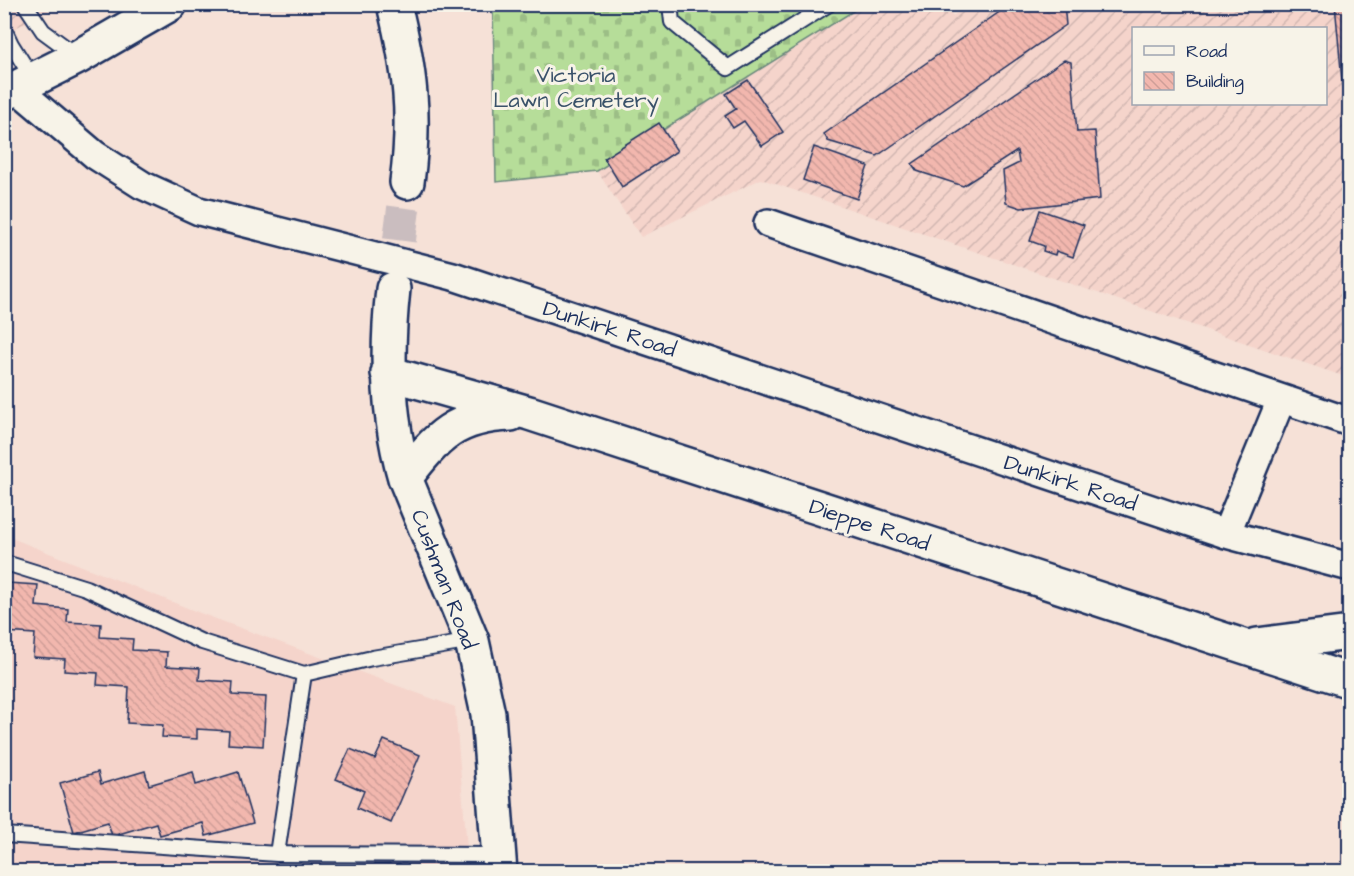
<svg xmlns="http://www.w3.org/2000/svg" width="1354" height="876" viewBox="0 0 1354 876" font-family="'Architects Daughter',sans-serif">
<style>
.built{fill:#f5d4cb}
.industrial{fill:url(#industrial-furrows);fill-rule:evenodd}
.cemetery{fill:url(#cemetery-stones);stroke:#68867c;stroke-width:1.5}
.building{fill:url(#building-back-hatch);stroke:#1b2f5e;stroke-width:1.5}
.lines{fill:none;stroke-linecap:round;stroke-linejoin:round}
.secondary-tunnel{stroke:#cabdbf;stroke-width:33;stroke-dasharray:33 16;stroke-linecap:butt}
.lane-casing{stroke:#1b2f5e;stroke-width:18}
.street-casing{stroke:#1b2f5e;stroke-width:32}
.secondary-casing{stroke:#1b2f5e;stroke-width:38}
.lane{stroke:#f7f3e8;stroke-width:14}
.street{stroke:#f7f3e8;stroke-width:27}
.secondary{stroke:#f7f3e8;stroke-width:33}
.labels{text-anchor:middle;stroke-width:6;stroke-linejoin:round;paint-order:stroke}
.park-label{font-size:22px;fill:#3a526a;stroke:#f7f3e8}
.street-label{font-size:22px;fill:#1b2f5e;stroke:#f7f3e8}
</style>
<defs>
<pattern id="industrial-furrows" width="10" height="10" patternUnits="userSpaceOnUse" patternTransform="scale(1.5)"><rect width="10" height="10" fill="#f5d4cb"/><path d="M-1 1l2-2M0 10L10 0M9 11l2-2" fill="none" stroke="#d1b6b1"/></pattern>
<pattern id="cemetery-stones" width="16" height="16" patternUnits="userSpaceOnUse" patternTransform="scale(1.5)"><rect width="16" height="16" fill="#b6dd99"/><path d="M2 7V4a2 2 0 0 1 4 0v3zM10 15v-3a2 2 0 0 1 4 0v3z" fill="#9cbe86"/></pattern>
<pattern id="building-back-hatch" width="6" height="6" patternUnits="userSpaceOnUse" patternTransform="scale(1.5)"><rect width="6" height="6" fill="#f2b7ae"/><path d="M-1 5l2 2M0 0l6 6M5-1l2 2" fill="none" stroke="#cf9e98"/></pattern>
</defs>
<rect width="100%" height="100%" fill="#f6e1d7"/>
<filter id="ink" filterUnits="userSpaceOnUse"><feTurbulence type="fractalNoise" baseFrequency=".0167" numOctaves="2"/><feDisplacementMap in="SourceGraphic" scale="12" xChannelSelector="R" yChannelSelector="G"/><feConvolveMatrix kernelMatrix="1 2 1 2 8 2 1 2 1" color-interpolation-filters="sRGB"/></filter>
<g filter="url(#ink)">
<!-- built -->
<path class="built" d="M4 535 200 613 455 707 469 871H5Z"/>
<!-- industrial -->
<path class="industrial" d="M969 4 1349 5V378L761 179 641 237 597 171 863 5H945L953 16ZM1134 28H1326V104H1134Z
M4 5H58L12 30Z"/>
<!-- cemetery -->
<path class="cemetery" d="M493 5H863L597 171 496 182Z"/>
<!-- building -->
<path class="building" d="M1011 4H1064L1066 25 877 156 828 141 824 134Z
M1335 4H1350V168Z
M1064 60 1071 62 1077 132 1095 131 1100 199 1021 208 1006 203 1003 171 1019 163 1017 151 963 186 917 171 912 164Z
M748 80 783 132 762 146 744 121 733 128 725 116 736 109 726 94Z
M659 123 677 151 622 187 604 158Z
M814 147 868 166 857 199 803 180Z
M1040 210 1084 225 1073 257 1056 251 1055 255 1043 251 1044 246 1030 241Z
M7 583 38 585 36 606 68 609 67 622 101 624 100 637 133 639 132 650 167 652 166 666 200 668 199 680 233 682 232 695 266 697 263 746 228 744 229 731 197 729V739L162 737 163 725 127 723 129 687 97 685 98 673 64 671 65 659 33 657 35 634 4 632Z
M384 740 420 755 391 823 357 808 364 791 336 779 350 749 375 759Z
M145 771 149 785 193 772 196 785 238 772 253 823 206 836 203 823 160 835 156 823 112 836 108 822 74 832 60 783 98 772 101 784Z"/>
<g class="lines">
<!-- secondary-tunnel -->
<path class="secondary-tunnel" d="M393 289 407 182"/>
<!-- lane casing -->
<g class="lane-casing">
<path id="lane" d="M25 4 43 31 77 56
M670 4 672 22 728 68 829 4
M4 29 11 44 33 79
M4 565 9 564 86 588 202 642 304 674 372 658 472 641
M4 835 277 854 500 855
M277 854 304 674"/>
</g>
<!-- street casing -->
<g class="street-casing">
<path id="street" d="M16 88 95 155 142 185 199 211 453 276 1226 534 1350 567
M768 223 1350 422
M1226 534 1281 400"/>
</g>
<!-- secondary casing -->
<g class="secondary-casing">
<path id="secondary" d="M394 4C410 70 416 115 407 182
M4 94 78 57 170 4
M393 289C386 352 387 416 405 478L472 641 488 714 500 872
M388 373 529 413 1350 681
M405 478C437 436 456 416 511 414
M1257 645 1350 633"/>
</g>
<!-- lane -->
<use href="#lane" class="lane"/>
<!-- street -->
<use href="#street" class="street"/>
<!-- secondary -->
<use href="#secondary" class="secondary"/>
</g>
</g>
<g class="labels">
<!-- park labels -->
<g class="park-label">
<text x="576" y="82">Victoria<tspan x="576" dy="25">Lawn Cemetery</tspan></text>
</g>
<!-- street labels -->
<g class="street-label">
<text transform="translate(610 328) rotate(18)" y="8">Dunkirk Road</text>
<text transform="translate(1071 482) rotate(18)" y="8">Dunkirk Road</text>
<text transform="translate(870 524) rotate(18)" y="8">Dieppe Road</text>
<text transform="translate(445 579) rotate(69)" y="8">Cushman Road</text>
</g>
</g>
<!-- margin -->
<rect width="1354" height="876" fill="none" stroke="#f7f3e8" stroke-width="24"/>
<rect x="12" y="12" width="1330" height="852" fill="none" stroke="#1b2f5e" stroke-width="2" filter="url(#ink)"/>
<!-- legend -->
<rect x="1132" y="27" width="195" height="78" fill="#f7f3e8" stroke="#9fa5b1" stroke-width="1.5"/>
<rect x="1144" y="46" width="30" height="9" fill="#f7f3e8" stroke="#9fa5b1" stroke-width="1.5"/>
<text x="1186" y="57" font-size="18" fill="#1b2f5e">Road</text>
<rect x="1144" y="72" width="30" height="18" fill="url(#building-back-hatch)" stroke="#9fa5b1" stroke-width="1.5"/>
<text x="1186" y="87" font-size="18" fill="#1b2f5e">Building</text>
</svg>
